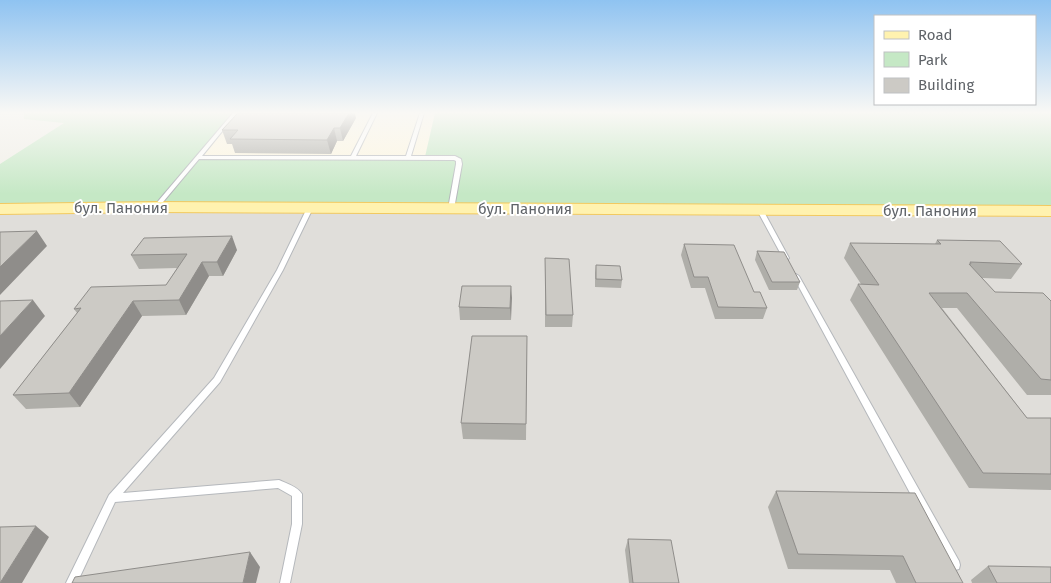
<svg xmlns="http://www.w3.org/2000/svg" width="1051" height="583" viewBox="0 0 1051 583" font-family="'Fira Sans',sans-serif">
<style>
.commercial{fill:#fef7e0}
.industrial{fill:#e0deda}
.green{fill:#c5e8c5}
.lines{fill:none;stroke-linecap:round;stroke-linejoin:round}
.lane-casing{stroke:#b5b8bc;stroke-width:2}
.primary-casing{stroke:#f2c960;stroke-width:2}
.lane{fill:#fff;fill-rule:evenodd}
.primary{fill:#fff2af;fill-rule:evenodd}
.wall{fill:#afaea9}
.shaded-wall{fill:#8f8d8a}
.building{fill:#cccac5;stroke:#8f8d8a}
.labels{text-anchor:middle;stroke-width:4;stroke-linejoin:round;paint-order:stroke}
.street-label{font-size:15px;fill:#5f6368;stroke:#fff}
</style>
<rect width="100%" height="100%" fill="#f1efe8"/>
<!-- commercial -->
<path class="commercial" d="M235 113H435L425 157H199Z"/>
<!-- industrial -->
<path class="industrial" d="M0 209 1051 211V583H0Z"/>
<!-- green -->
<path class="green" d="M24 113H235L200 157H425L435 113H1051V211L0 209V164L64 123 24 119Z"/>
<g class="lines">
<!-- lane casing -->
<g class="lane-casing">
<path id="lane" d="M233 113H237L202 156H351L373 113H377L356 156H406L420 113H424L411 156H455L461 159 462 164 454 209 451 211 448 209 456 164V161L454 160 199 159 158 208H154V206Z
M310 206 313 208 283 270 220 382 123 493 279 480C286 483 298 487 302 494V524L290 583H280L292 524V496L278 488 115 502 77 583H66L109 495 214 378 277 270 307 208Z
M760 208 763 210 789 258 788 259 786 260 783 258 757 210Z
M796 274 799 276 959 561 960 565 959 569 955 570 951 569 793 276Z"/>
</g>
<!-- primary casing -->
<g class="primary-casing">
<path id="primary" d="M156 202 1051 206V216L156 212 0 214V204Z"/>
</g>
<!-- lane -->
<use href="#lane" class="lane"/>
<!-- primary -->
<use href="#primary" class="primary"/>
</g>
<!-- wall -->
<path class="wall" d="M356 118 343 141H337L331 154 235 153 232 144H227L222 130Z
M937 240 1022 264 1011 279 982 278 995 292 1051 301V395H1027L957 308H942L1027 418H1051V490L969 488 850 300 858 284H861L844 258 850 243 935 244Z
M684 244 754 292 767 308 763 319H715L705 288H691L681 255Z
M237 250 223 276H209L186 315 142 316 80 407 26 409 13 395 77 313 74 309 166 285 177 268 139 269 131 255Z
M757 251 800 282 797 290H769L755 260Z
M545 258 573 315 572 327H545Z
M596 265 622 280 621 288 595 287V273Z
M511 286V320H460L459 307Z
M527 336 526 440 463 439 461 423Z
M776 491 963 583H896L890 570 788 569 768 507Z
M628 539 679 583H629L625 550Z
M988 566 1051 583H972L971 580Z"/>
<!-- shaded-wall -->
<path class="shaded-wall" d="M349 113H355L356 118 343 141 340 128Z
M334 128 337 141 331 154 327 140Z
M37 231 47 246 0 295V267Z
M232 236 237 250 223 276 217 262Z
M202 262 209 276 186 315 179 300Z
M511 286 512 298 511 320 510 308Z
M33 300 45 316 0 369V336Z
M133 301 142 316 80 407 69 393Z
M36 526 49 537 22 583H0Z
M250 552 260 567 256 583H243Z"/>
<!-- building -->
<path class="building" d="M238 113H349L340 128H334L327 140 230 139 238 130H222Z
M37 231 0 267V232Z
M232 236 217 262H202L179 300 133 301 69 393 13 395 81 308 74 309 91 287 166 285 187 254 131 255 144 238Z
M937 240 1000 241 1022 264 970 262 971 264H969L995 292 1043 293 1051 301V380L1041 379 967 293H929L1027 418H1051V474L983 473 858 284 879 285 850 243 941 244Z
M684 244 734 245 754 292H760L767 308 718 307 708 277H694Z
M757 251 784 252 800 282H772Z
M545 258 569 259 573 315H546Z
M596 265 620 266 622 280 596 279Z
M462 286H511L510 308 459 307Z
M33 300 0 336V301Z
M472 336H527L526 424 461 423Z
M776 491 915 493 963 583H916L903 556 798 554Z
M36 526 0 583V527Z
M628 539 671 540 679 583H633Z
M250 552 243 583H72L75 577Z
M988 566 1051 567V583H997Z"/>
<!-- sky -->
<linearGradient id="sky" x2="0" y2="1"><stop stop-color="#8fc3f1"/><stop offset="0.58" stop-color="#f9f8f5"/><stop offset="1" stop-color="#f9f8f5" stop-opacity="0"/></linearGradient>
<rect width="1051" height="194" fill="url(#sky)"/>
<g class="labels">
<!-- street labels -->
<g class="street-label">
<text x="121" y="213">бул. Панония</text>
<text x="525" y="214">бул. Панония</text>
<text x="930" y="216">бул. Панония</text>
</g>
</g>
<!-- legend -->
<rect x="874" y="15" width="162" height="90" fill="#ffffff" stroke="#bfc1c3"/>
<rect x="884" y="31" width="25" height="8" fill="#fff2af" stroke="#bfc1c3"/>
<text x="918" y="40" font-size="15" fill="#5f6368">Road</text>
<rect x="884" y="52" width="25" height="15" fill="#c5e8c5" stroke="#bfc1c3"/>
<text x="918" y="65" font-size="15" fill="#5f6368">Park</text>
<rect x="884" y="78" width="25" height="15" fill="#cccac5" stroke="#bfc1c3"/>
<text x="918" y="90" font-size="15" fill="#5f6368">Building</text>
</svg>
